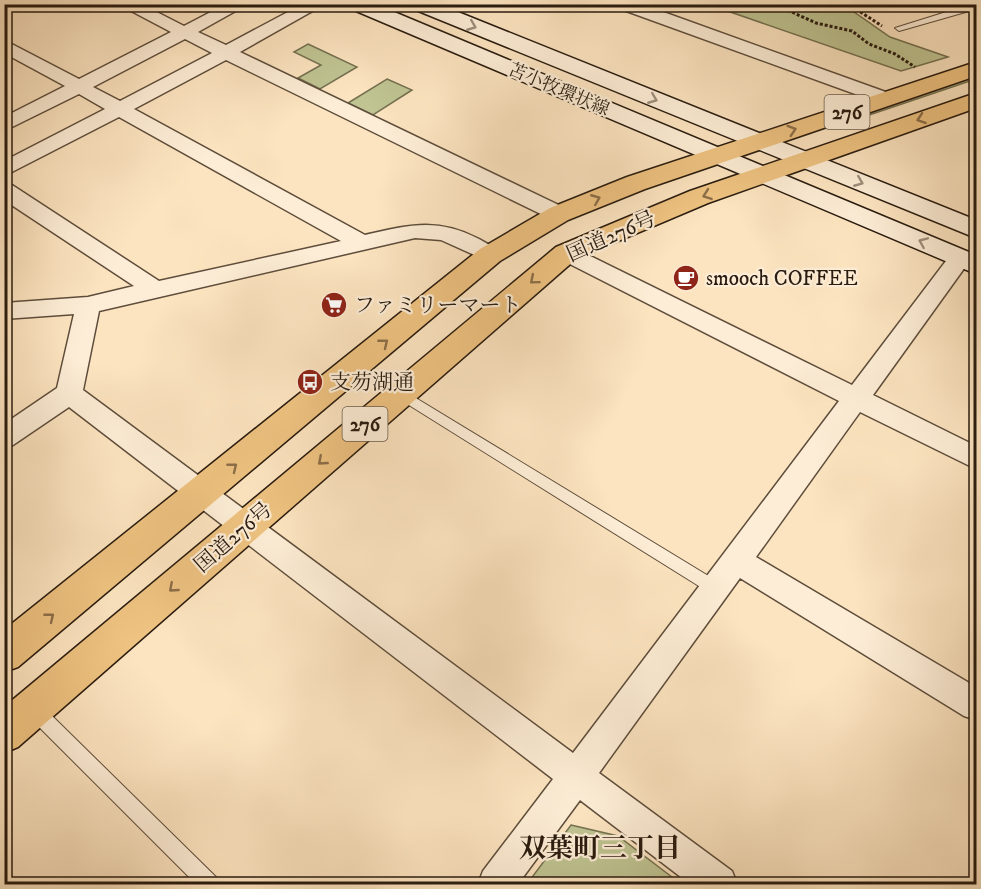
<svg xmlns="http://www.w3.org/2000/svg" width="981" height="889" viewBox="0 0 981 889" font-family="'IM FELL DW Pica','Noto Serif JP',serif">
<style>
.green{fill:#bfc492;stroke:#747050;stroke-width:1.5}
.lines{fill:none;stroke-linecap:round;stroke-linejoin:round}
.lane-casing{stroke:#5e4d3b;stroke-width:2}
.street-casing{stroke:#5e4d3b;stroke-width:3}
.secondary-casing{stroke:#291b0f;stroke-width:3}
.highway-casing{stroke:#291b0f;stroke-width:3}
.path{stroke:#291b0f;stroke-width:3;stroke-dasharray:3 2;stroke-linecap:butt}
.lane{fill:#fdedd6;fill-rule:evenodd}
.street{fill:#fdedd6;fill-rule:evenodd}
.secondary{fill:#fdedd6;fill-rule:evenodd}
.highway{fill:#eec280;fill-rule:evenodd}
.oneway{stroke:#9e8e7c}
.oneway2{stroke:#8c6e48}
.labels{text-anchor:middle;stroke-width:4.5;stroke-linejoin:round;paint-order:stroke}
.far-street-label{font-size:18px;fill:#291b0f;stroke:#fdedd6}
.shield{fill:#fdedd6;stroke:#695a4b;stroke-width:1.5}
.shield-label{font-size:20px;font-weight:bold;fill:#291b0f}
.street-label{font-size:21px;fill:#291b0f;stroke:#fdedd6}
.poi-label{font-size:21px;fill:#291b0f;stroke:#fdedd6;text-anchor:start}
.near-neighbourhood-label{font-size:27px;font-weight:bold;fill:#291b0f;stroke:#fdedd6}
</style>
<rect width="100%" height="100%" fill="#fce4c0"/>
<filter id="stains"><feTurbulence type="fractalNoise" baseFrequency=".00333" numOctaves="4"/><feColorMatrix values="0 0 0 0 .2 0 0 0 0 .09 0 0 0 0 .02 0 0 0 .5 -.17"/></filter>
<radialGradient id="worn" r=".72"><stop offset=".6" stop-color="#630" stop-opacity="0"/><stop offset="1" stop-color="#630" stop-opacity=".3"/></radialGradient>
<!-- green -->
<path class="green" d="M710 5H844L890 37 948 57 901 71Z
M308 44 357 67 320 89 298 78 321 65 294 52Z
M976 74V79L831 128 826 125Z
M387 79 412 90 373 115 348 103Z
M571 825 618 836 681 884H527Z"/>
<g class="lines">
<!-- lane casing -->
<g class="lane-casing">
<path id="lane" d="M972 4H976V9L899 31 895 28Z
M401 389 720 583 723 588 720 593 715 595 710 593 396 397 395 394 396 391Z
M34 702 40 704 216 877 218 884H196L28 716 26 710 28 704Z"/>
</g>
<!-- street casing -->
<g class="street-casing">
<path id="street" d="M118 4H141L184 26 226 4H248L198 32 226 45 303 4H325L240 52 567 209 570 214 567 219H551L226 60 134 109 365 235C409 225 437 217 479 239 487 244 496 247 501 255L498 260 490 262 441 240 415 238 99 311 83 390 573 753 839 401 558 258 555 253 558 248 566 246 574 248 852 385 952 253 960 251 968 253 971 258 968 263 873 395 976 446V469L860 412 756 557 976 687V720L964 716 740 578 599 773 732 871 737 884H690L580 800 518 884H478L483 871 553 779 69 407 13 445 4 448V424L57 388 74 314 4 319V303L88 297 134 286 4 200V184L12 185 159 281 341 241 119 117 4 176V161L105 109 79 94 4 131V117L65 86 4 53V40L79 79 171 32ZM185 39 212 53 120 101 93 87Z
M616 4H641L894 95 897 99 894 103H880L618 8Z"/>
</g>
<!-- secondary casing -->
<g class="secondary-casing">
<path id="secondary" d="M346 4H375L976 255V274L349 8Z
M408 4H438L976 220V238L411 8Z"/>
</g>
<!-- highway casing -->
<g class="highway-casing">
<path id="highway" d="M976 62V76L645 189 568 220 500 261 18 667 4 672V630L480 249 550 208 627 177Z
M976 93V108L708 203 576 259 18 747 4 753V707L556 247 690 191Z"/>
</g>
<!-- path -->
<path class="path" d="M774 4 816 23 852 31 869 44 895 54 915 67
M854 4 859 11 882 26"/>
<!-- lane -->
<use href="#lane" class="lane"/>
<!-- street -->
<use href="#street" class="street"/>
<!-- secondary -->
<use href="#secondary" class="secondary"/>
<!-- highway -->
<use href="#highway" class="highway"/>
</g>
<!-- one-way arrows -->
<defs><path id="oneway-chevron" d="M-2-3.5L2.5 0L-2 3.5" fill="none" stroke-width="1.6" stroke-linecap="round" stroke-linejoin="round" transform="scale(1.5)"/></defs>
<g class="oneway">
<use href="#oneway-chevron" transform="translate(472 26) rotate(22)"/>
<use href="#oneway-chevron" transform="translate(653 99) rotate(22)"/>
<use href="#oneway-chevron" transform="translate(859 182) rotate(22)"/>
<use href="#oneway-chevron" transform="translate(923 242) rotate(-157)"/>
</g>
<g class="oneway2">
<use href="#oneway-chevron" transform="translate(921 119) rotate(161)"/>
<use href="#oneway-chevron" transform="translate(792 130) rotate(-18)"/>
<use href="#oneway-chevron" transform="translate(707 195) rotate(160)"/>
<use href="#oneway-chevron" transform="translate(596 199) rotate(-22)"/>
<use href="#oneway-chevron" transform="translate(534 280) rotate(140)"/>
<use href="#oneway-chevron" transform="translate(384 343) rotate(-39)"/>
<use href="#oneway-chevron" transform="translate(322 461) rotate(139)"/>
<use href="#oneway-chevron" transform="translate(233 467) rotate(-39)"/>
<use href="#oneway-chevron" transform="translate(173 588) rotate(139)"/>
<use href="#oneway-chevron" transform="translate(50 617) rotate(-39)"/>
</g>
<!-- icons -->
<defs>
<g id="cafe-disc" transform="scale(1.35)"><circle r="9.5" fill="#8f2418" stroke="#fdedd6"/><path d="M-5.5-4.5H6V0H3Q3 3.5 0 3.5H-2.5Q-5.5 3.5-5.5 0ZM3-3.2v2h1.7v-2ZM-6 4.5H4V6H-6Z" fill="#fff"/></g>
<g id="supermarket-disc" transform="scale(1.35)"><circle r="9.5" fill="#8f2418" stroke="#fdedd6"/><path d="M-6-5.5h2.5l.6 2H6L4.5 2H-2.5L-4.4-4H-6ZM-1.5 3.2a1.3 1.3 0 1 0 .1 0ZM3 3.2a1.3 1.3 0 1 0 .1 0Z" fill="#fff"/></g>
<g id="bus-disc" transform="scale(1.35)"><circle r="9.5" fill="#8f2418" stroke="#fdedd6"/><path d="M-5-6H5V4H4V6H2V4H-2V6H-4V4H-5ZM-3.5-4V0h7V-4ZM-3.5 1.2v1.5H-2V1.2ZM2 1.2v1.5H3.5V1.2Z" fill="#fff"/></g>
</defs>
<g fill-rule="evenodd">
<use href="#cafe-disc" x="686" y="278"/>
<use href="#supermarket-disc" x="334" y="305"/>
<use href="#bus-disc" x="310" y="382"/>
</g>
<g class="labels">
<!-- far-street labels -->
<g class="far-street-label">
<text transform="translate(559 89) rotate(23)" y="6">苫小牧環状線</text>
</g>
<!-- shield labels -->
<g class="shield">
<rect x="824.5" y="95" width="45" height="34" rx="4.5"/>
<rect x="342.5" y="407" width="45" height="34" rx="4.5"/>
</g>
<g class="shield-label">
<text x="847" y="119">276</text>
<text x="365" y="431">276</text>
</g>
<!-- street labels -->
<g class="street-label">
<text transform="translate(611 236) rotate(-24)" y="7">国道276号</text>
<text transform="translate(233 537) rotate(-41)" y="7">国道276号</text>
</g>
<!-- poi labels -->
<g class="poi-label">
<text x="706" y="285">smooch COFFEE</text>
<text x="354" y="312">ファミリーマート</text>
<text x="330" y="389">支芴湖通</text>
</g>
<!-- near-neighbourhood labels -->
<g class="near-neighbourhood-label">
<text x="600" y="857">双葉町三丁目</text>
</g>
</g>
<!-- margin -->
<rect width="981" height="889" fill="none" stroke="#fce4c0" stroke-width="24"/>
<rect x="6" y="6" width="969" height="877" fill="none" stroke="#291b0f" stroke-width="3"/>
<rect x="12" y="12" width="957" height="865" fill="none" stroke="#291b0f" stroke-width="1.5"/>
<rect width="100%" height="100%" filter="url(#stains)"/>
<rect width="100%" height="100%" fill="url(#worn)"/>
</svg>
